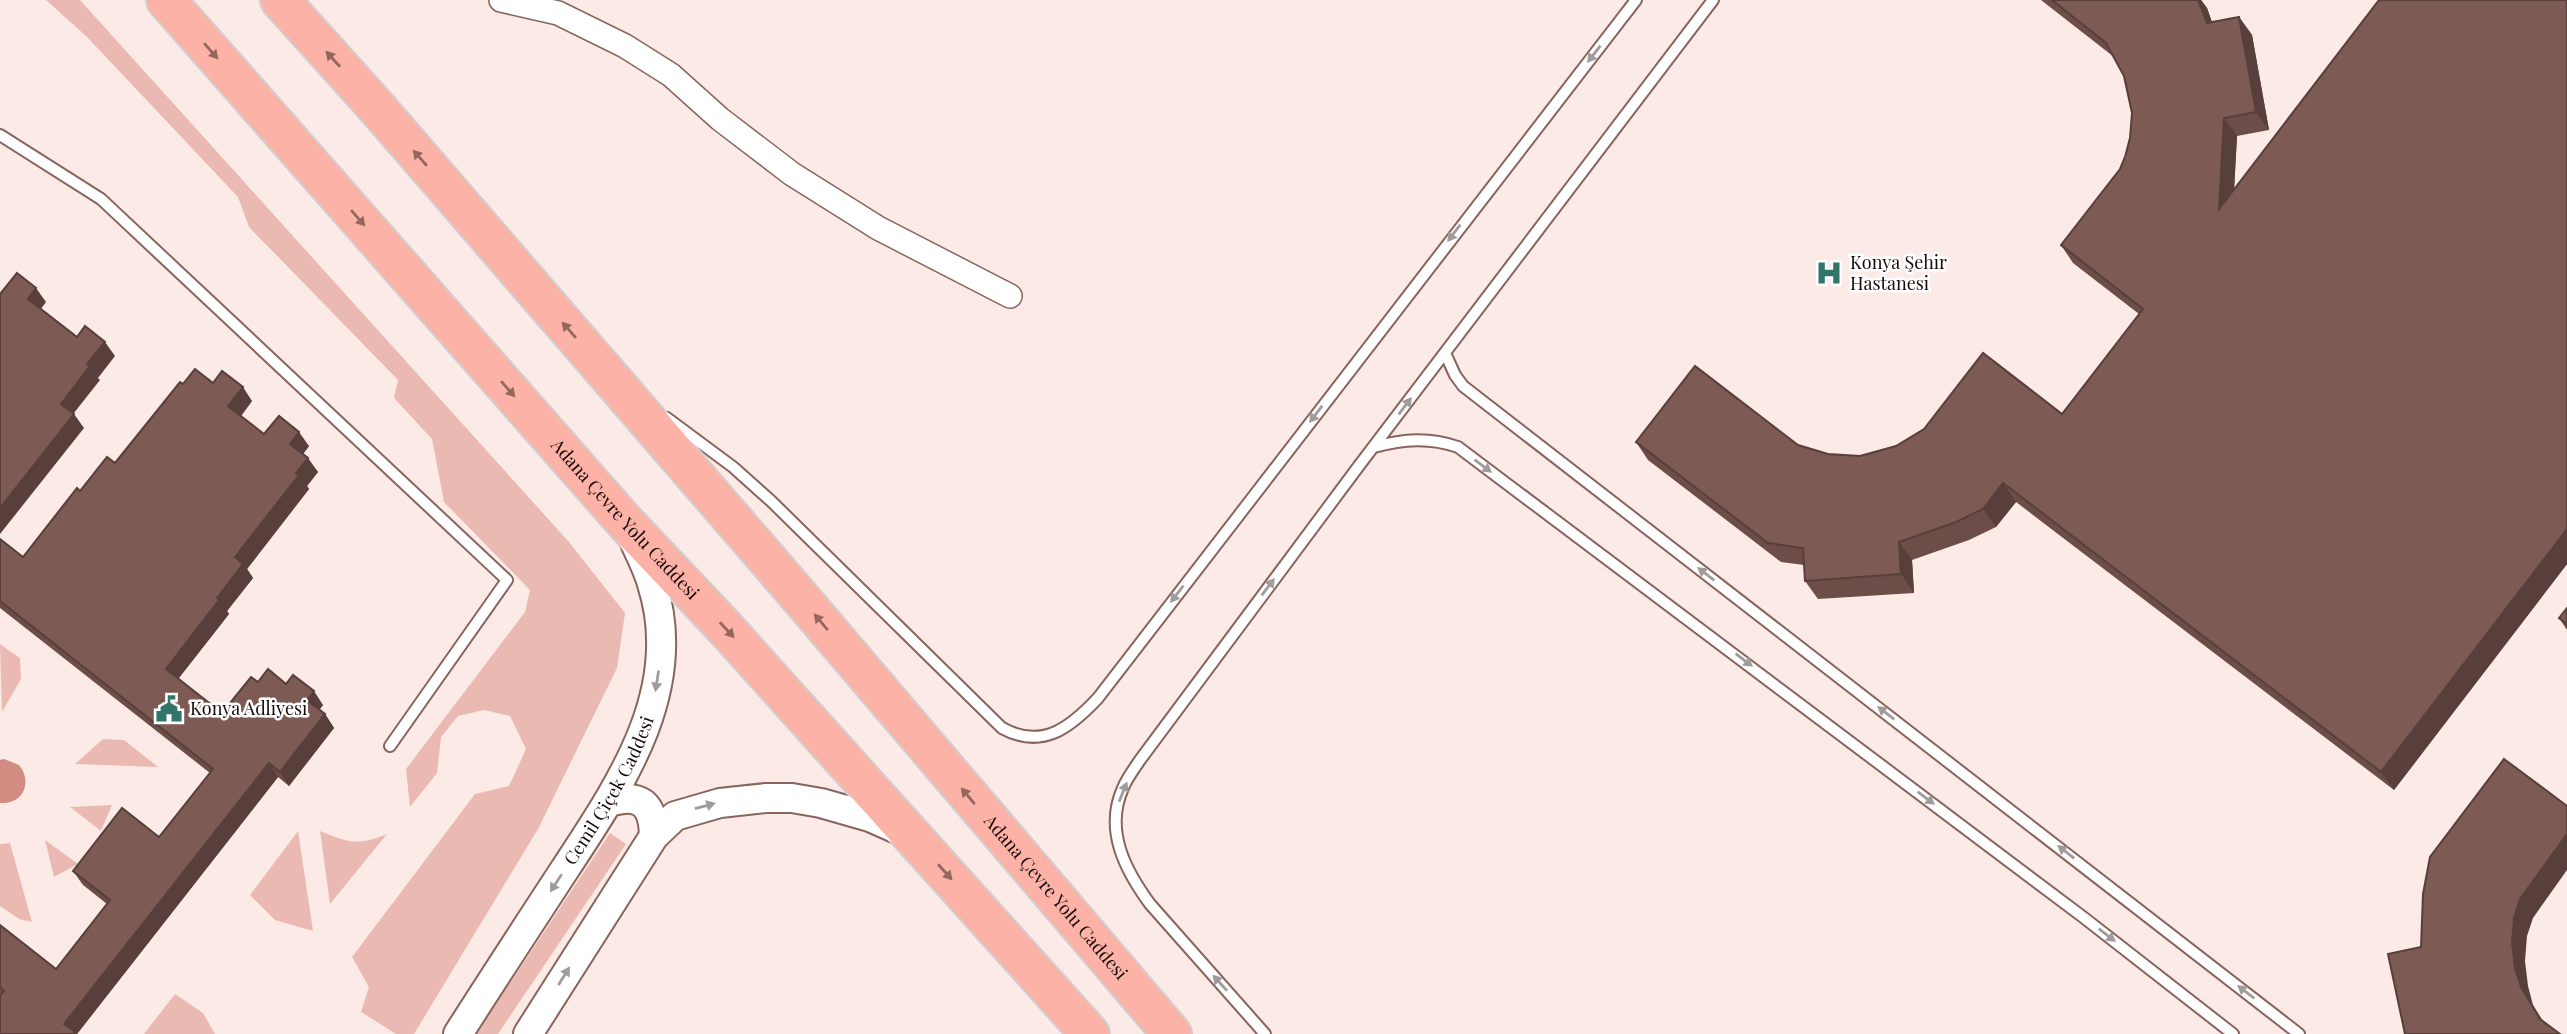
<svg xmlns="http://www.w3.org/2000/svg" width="2567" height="1034" viewBox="0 0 2567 1034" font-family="'Playfair Display',serif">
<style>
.green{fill:#eabab2}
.water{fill:#d28c81}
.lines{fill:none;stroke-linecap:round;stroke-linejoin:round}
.service-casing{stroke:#88645d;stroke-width:14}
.minor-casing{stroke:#88645d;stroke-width:26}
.tertiary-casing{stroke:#88645d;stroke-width:32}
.trunk-casing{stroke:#d0cecd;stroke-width:42}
.service{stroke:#fff;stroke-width:10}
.minor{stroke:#fff;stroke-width:23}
.tertiary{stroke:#fff;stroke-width:28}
.trunk{stroke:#fcb2a6;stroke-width:38}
.wall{fill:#6c4d48}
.shaded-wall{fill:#583f3b}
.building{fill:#7d5a54;stroke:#583f3b;stroke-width:2}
.oneway{fill:#94665e}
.oneway2{fill:#a19c9b}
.labels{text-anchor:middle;stroke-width:5;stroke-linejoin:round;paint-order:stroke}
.poi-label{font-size:18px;fill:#150806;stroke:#fff;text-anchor:start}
.street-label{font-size:18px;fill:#150806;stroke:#fff}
</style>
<rect width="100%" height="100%" fill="#fceae7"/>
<!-- green -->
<path class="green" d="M46 0H80L569 542 625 613 617 668 538 829 414 1034H396L361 1012 369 987 352 957 475 794 509 786 526 749 510 716 484 710 458 716 441 737 437 773 410 807 406 769 525 612 530 590 444 502 432 439 394 398 398 380 249 227 238 197 87 37Z
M0 644 20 658 21 679 2 712Z
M103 739 124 740 158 767 75 764Z
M112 805 101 831 70 807Z
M298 831 313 931 275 920 250 895Z
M320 831C349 843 358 846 387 834L330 904Z
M610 833 626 844 498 1034H476Z
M45 840 78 864 54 877Z
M10 843 32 922 19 919 0 906V844Z
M175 994 203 1013 215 1034H144Z"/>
<!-- water -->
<path class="water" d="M4 759 19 765C33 782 23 805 0 803V760Z"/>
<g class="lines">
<!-- service casing -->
<g class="service-casing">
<path id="service" d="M0 135 101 199 507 580 390 746
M1445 353 1455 375 1463 386 2299 1034
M667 418 733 467 771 501 1002 728C1042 750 1070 728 1098 698L1636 0
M1374 447C1404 439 1429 437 1458 447L2083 917 2233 1034
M1265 1034 1150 904C1125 870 1104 830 1123 788 1127 778 1134 769 1140 760L1358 467 1713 0"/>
</g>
<!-- minor casing -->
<g class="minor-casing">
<path id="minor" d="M501 0 558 13 625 46 671 75 720 119 792 174 878 228 1010 296"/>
</g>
<!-- tertiary casing -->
<g class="tertiary-casing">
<g id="tertiary">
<path d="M609 802C640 793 653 803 654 836"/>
<path id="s1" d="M458 1034C493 979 529 924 565 869 620 785 686 690 652 584 648 569 640 555 634 540"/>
<path d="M528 1034 654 836 675 816 720 803 766 798H792L821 803 870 817 904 832"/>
</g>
</g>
<!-- trunk casing -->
<g class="trunk-casing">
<g id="trunk">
<path id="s2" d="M166 0 625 522 726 629 1090 1034"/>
<path id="s3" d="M280 0 379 110 792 588 1172 1034"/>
</g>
</g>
<!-- service -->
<use href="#service" class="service"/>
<!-- minor -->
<use href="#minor" class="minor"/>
<!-- tertiary -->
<use href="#tertiary" class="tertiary"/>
<!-- trunk -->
<use href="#trunk" class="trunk"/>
</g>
<!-- wall -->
<path class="wall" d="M2041 0H2201L2207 8 2212 22 2239 17 2252 35 2269 130 2237 136 2234 190 2567 0V564L2394 790 2016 502 1996 527 1969 540 1912 560 1914 593 1818 599 1805 581 1804 565 1781 562 1648 460 1636 442 1798 445 1828 454 1860 456 2062 414 2139 314 2073 263 2061 245 2120 169 2125 157 2130 138 2132 113 2124 76 2114 57Z
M213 383 252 401 241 416 264 434 309 446 303 454 318 472 307 486 309 489 247 569 253 578 227 611 229 614 178 679 222 713 258 682 286 684 323 705 319 710 325 714 334 728 289 786 278 777 77 1034H0L1 995 0 994V925L56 969 107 904 83 885 73 871 159 837 210 773 0 608V539L23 557 80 491 115 463 183 384Z
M2567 608V630L2559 618Z"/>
<!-- shaded-wall -->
<path class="shaded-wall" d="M2198 0H2201L2207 8 2219 42 2207 23Z
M2239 17 2252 35 2269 130 2256 112Z
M2224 118 2237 136 2232 228 2219 209Z
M36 288 46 302 38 313 28 299Z
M105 342 115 356 98 378 100 380 70 418 61 404 87 364Z
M243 387 252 401 238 420 228 406Z
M74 414 84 428 0 534V508Z
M299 432 309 446 300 458 290 444Z
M308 458 318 472 307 486 309 489 247 569 253 578 227 611 229 614 175 683 166 669 217 598 235 557Z
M2003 483 2016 502 1996 527 1983 509Z
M2567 529V564L2394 790 2381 772Z
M1899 542 1912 560 1914 593 1901 574Z
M314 691 323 705 316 714 307 700Z
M325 714 334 728 289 786 280 772Z
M269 763 278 777 77 1034H71L64 1024Z
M2567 834V870L2533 918 2527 936 2525 961 2528 986 2533 1005 2551 1034 2540 1019 2521 987 2515 968 2512 943 2514 918 2520 899Z"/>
<!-- building -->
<path class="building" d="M2052 0H2198L2207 23 2239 17 2256 112 2224 118 2219 209 2379 0H2567V529L2381 772 2003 483 1983 509 1956 522 1899 542 1901 574 1805 581 1803 548 1768 543 1636 442 1695 366 1798 445 1828 454 1860 456 1896 446 1924 429 1983 353 2062 414 2143 309 2061 245 2120 169 2125 157 2130 138 2132 113 2124 76 2106 43Z
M17 273 36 288 28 299 77 337 85 326 105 342 87 364 90 366 61 404 74 414 0 508V294Z
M195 369 213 383 222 371 243 387 228 406 264 434 279 416 299 432 290 444 308 458 296 473 299 475 235 557 243 564 217 598 219 600 166 669 222 713 251 677 258 682 268 669 286 684 293 675 314 691 307 700 325 714 280 772 269 763 64 1024 75 1032 73 1034H0V996L4 991 0 987V925L56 969 110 900 73 871 122 808 159 837 213 769 0 601V539L23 557 77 488 80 491 107 457 115 463 180 382 183 384Z
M2567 608V624L2559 618Z
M2504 759 2567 806V834L2520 899 2514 918 2512 943 2515 968 2521 987 2540 1019 2560 1034H2405L2388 954 2421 947 2423 894 2430 857Z"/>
<!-- one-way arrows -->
<defs><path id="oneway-solid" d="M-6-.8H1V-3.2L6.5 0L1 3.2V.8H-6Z" transform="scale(1.75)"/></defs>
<g class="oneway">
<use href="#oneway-solid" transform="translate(211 51) rotate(49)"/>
<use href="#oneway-solid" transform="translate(333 59) rotate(-132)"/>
<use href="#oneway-solid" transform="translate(420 158) rotate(-131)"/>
<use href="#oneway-solid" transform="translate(358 218) rotate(49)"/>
<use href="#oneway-solid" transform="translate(569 330) rotate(-131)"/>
<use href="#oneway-solid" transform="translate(508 389) rotate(49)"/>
<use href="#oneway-solid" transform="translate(821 622) rotate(-130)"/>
<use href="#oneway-solid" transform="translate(727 630) rotate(47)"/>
<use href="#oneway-solid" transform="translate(968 796) rotate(-130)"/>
<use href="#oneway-solid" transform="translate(945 872) rotate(48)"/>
</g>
<g class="oneway2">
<use href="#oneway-solid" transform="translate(1594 54) rotate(128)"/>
<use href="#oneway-solid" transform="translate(1454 233) rotate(127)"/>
<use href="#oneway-solid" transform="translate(1405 406) rotate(-53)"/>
<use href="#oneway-solid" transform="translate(1316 414) rotate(127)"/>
<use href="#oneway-solid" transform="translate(1483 466) rotate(37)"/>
<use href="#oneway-solid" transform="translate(1706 574) rotate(-142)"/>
<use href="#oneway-solid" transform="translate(1268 587) rotate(-53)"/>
<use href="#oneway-solid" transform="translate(1177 594) rotate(128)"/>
<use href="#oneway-solid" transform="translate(1744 660) rotate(37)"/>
<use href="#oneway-solid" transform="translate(657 681) rotate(99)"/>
<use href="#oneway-solid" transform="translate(1886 713) rotate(-142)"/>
<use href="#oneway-solid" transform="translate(1123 792) rotate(-68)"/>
<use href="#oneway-solid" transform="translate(1926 798) rotate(37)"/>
<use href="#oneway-solid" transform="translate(705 806) rotate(-15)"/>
<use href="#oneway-solid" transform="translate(2066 852) rotate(-142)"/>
<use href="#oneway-solid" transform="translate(556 883) rotate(123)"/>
<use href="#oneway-solid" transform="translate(2107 935) rotate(38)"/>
<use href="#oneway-solid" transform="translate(564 976) rotate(-58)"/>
<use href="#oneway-solid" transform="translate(1220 983) rotate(-132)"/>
<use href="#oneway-solid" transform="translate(2246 992) rotate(-142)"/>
</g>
<!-- icons -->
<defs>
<g id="hospital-bare" transform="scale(2.1)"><path d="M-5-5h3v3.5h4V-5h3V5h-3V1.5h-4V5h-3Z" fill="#32766a" stroke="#fff" stroke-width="2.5" paint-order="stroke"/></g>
<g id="civic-bare" transform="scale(2.1)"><path d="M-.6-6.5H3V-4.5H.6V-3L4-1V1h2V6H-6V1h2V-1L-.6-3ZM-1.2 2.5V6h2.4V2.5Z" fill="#32766a" stroke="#fff" stroke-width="2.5" paint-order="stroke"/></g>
</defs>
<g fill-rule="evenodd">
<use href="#hospital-bare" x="1829" y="273"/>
<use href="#civic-bare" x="169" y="709"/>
</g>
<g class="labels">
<!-- poi labels -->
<g class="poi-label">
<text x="1850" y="269">Konya Şehir<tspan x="1850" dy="21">Hastanesi</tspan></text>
<text x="190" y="715">Konya Adliyesi</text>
</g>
<!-- street labels -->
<g class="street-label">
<text dy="6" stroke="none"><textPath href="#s2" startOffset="693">Adana Çevre Yolu Caddesi</textPath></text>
<text dy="6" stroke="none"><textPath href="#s1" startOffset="287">Cemil Çiçek Caddesi</textPath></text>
<text dy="6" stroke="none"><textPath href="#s3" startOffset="1186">Adana Çevre Yolu Caddesi</textPath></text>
</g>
</g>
</svg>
